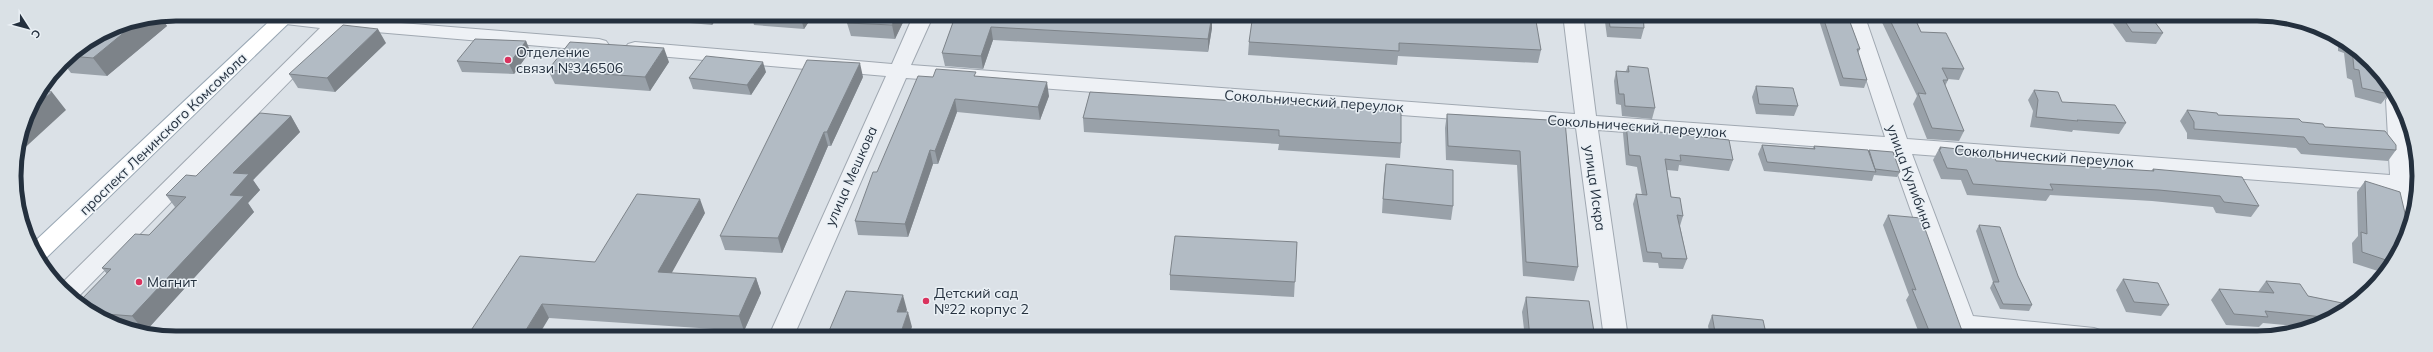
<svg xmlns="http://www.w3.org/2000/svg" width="2433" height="352" viewBox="0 0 2433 352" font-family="Mulish,sans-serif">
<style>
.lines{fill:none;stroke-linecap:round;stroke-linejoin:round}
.street-casing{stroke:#a0a8b1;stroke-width:2}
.primary-casing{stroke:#99a7b4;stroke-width:2}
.street{fill:#eef1f5;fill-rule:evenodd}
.secondary{fill:#fff;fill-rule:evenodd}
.primary{fill:#fff;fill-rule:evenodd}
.wall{fill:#99a1a9}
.shaded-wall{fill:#7d8389}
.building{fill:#b2bbc4;stroke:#7d8389}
.poi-dot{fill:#da335e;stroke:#eaf0f5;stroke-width:1.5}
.labels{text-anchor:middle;stroke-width:3;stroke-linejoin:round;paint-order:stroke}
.poi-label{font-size:14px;fill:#24303e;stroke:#eaf0f5;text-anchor:start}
.street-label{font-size:14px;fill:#24303e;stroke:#eaf0f5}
.rim{fill:none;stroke:#24303e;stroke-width:5}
</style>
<rect width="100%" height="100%" fill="#dbe1e7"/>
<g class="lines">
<!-- street casing -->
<g class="street-casing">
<path id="street" d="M294 14 331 17 334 14H351V19L599 39 606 41 609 45 606 49 599 51 341 29 76 299 59 286 320 28 277 23 274 19 277 15Z
M914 14H934L911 65 1575 114 1563 14H1583L1596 116 1885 137 1845 14H1864L1907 139 2390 175 2386 100 2389 95 2393 94 2408 119 2415 200 2406 235 2400 233 2397 227 2391 190 1912 154 1973 316 2094 328 2103 331 2106 338H1956L1890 152 1598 130 1628 338H1604L1576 128 906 78 793 338H768L886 76 635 54 628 52 625 48 628 44 635 42 892 64Z"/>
</g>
<!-- primary casing -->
<g class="primary-casing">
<path id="primary" d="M277 14H298L45 259 41 260 32 244Z"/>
</g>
<!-- street -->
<use href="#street" class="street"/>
<!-- secondary -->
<path class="secondary" d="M217 14H287L294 19 291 23 284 25 227 20 220 18Z"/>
<!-- primary -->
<use href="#primary" class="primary"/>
</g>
<!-- wall -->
<path class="wall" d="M591 14H720L712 25Z
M751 14H814L804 29 754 25Z
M907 14 895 39 851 36 847 23Z
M956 14 1212 15V28L1208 52 993 40 983 69 945 66 942 53Z
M1481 14H1533V20L1541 50 1538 63 1398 56 1397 65 1248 55 1249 42 1481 18Z
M1604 14H1643L1644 28 1641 39 1607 37Z
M1817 14H1847L1860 49 1858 53 1867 80 1864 88 1840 86Z
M1878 14H1913L1921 32 1964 69 1959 80 1948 79V80L1945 86 1964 131 1959 141 1927 139 1913 104 1917 96Z
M2115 14H2149L2163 33 2156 44 2126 42 2111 21Z
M161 17 167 26 107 76 71 73 62 61 114 26Z
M2338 37 2379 69 2389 94 2381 104 2355 97 2352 80 2347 78 2344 53 2338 51Z
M526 41 530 51 514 74 462 72 457 61Z
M386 43 335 92 298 88 289 74Z
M669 62 650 91 555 84 548 70Z
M1628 66 1655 108 1652 119 1622 116 1621 105 1616 104 1614 81 1616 71H1626Z
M766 72 751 95 693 89 689 78Z
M977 76 1049 96 1040 120 957 112 938 164H933L908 237 858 235 855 221 933 77Z
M863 77 831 146H828L782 253 725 250 720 236Z
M1756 86 1798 106 1794 116 1756 114 1752 97Z
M2034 90 2062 102 2126 123 2119 134 2073 130 2072 132 2030 127 2033 111 2028 100Z
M1090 92 1401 143 1400 158 1278 150 1279 144 1084 132 1083 118Z
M2187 110 2218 115 2302 122 2396 150 2388 161 2301 154 2296 148 2187 139V133L2180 121Z
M1447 114 1565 121 1578 267 1574 281 1523 276 1517 165 1446 160 1445 128Z
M291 116 300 132 253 180 260 190 248 203 254 212 145 332 104 321 79 302 107 274 102 268 149 235 175 207 166 195Z
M1626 123 1659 132 1733 160 1729 171 1679 165 1678 171 1667 170 1671 197 1683 216 1680 226 1687 259 1683 269 1659 268 1658 263 1643 262 1633 204 1636 194 1642 195 1637 167 1626 165 1623 133Z
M1762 145 1813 148 1814 146 1869 152V150L1900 172 1897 177 1874 175 1872 181 1764 171 1758 154Z
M1940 147 1996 161 2151 171 2153 169 2259 206 2251 217 2216 213 2213 207 2152 201 2050 195 2046 201 1967 195 1961 180 1941 179 1933 160Z
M1386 164 1453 206 1451 220 1382 213 1384 178Z
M2365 181 2402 247 2384 273 2353 263 2352 243 2358 236 2357 192Z
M705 213 671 273 756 278 761 293 744 331 549 318 466 338 595 262Z
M1888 215 1961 328 1965 338H1921L1906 300 1909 295 1883 225Z
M1979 225 2018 276 2032 305 2029 311 2000 309 1990 288 1993 282 1976 231Z
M1297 242 1294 297 1170 290V275Z
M2123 279 2169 305 2161 316 2126 312 2116 290Z
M2266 281 2308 296 2352 305 2328 321 2307 327 2263 323 2259 327 2226 325 2211 300 2219 289 2258 292Z
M1526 297 1595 338H1525L1522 312Z
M1712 315 1767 338H1710L1708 326Z"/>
<!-- shaded-wall -->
<path class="shaded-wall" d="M709 14H720L712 25Z
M805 14H814L804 29 801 19Z
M898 14H907L895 39 892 25Z
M1212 15V28L1208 52V39Z
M161 17 167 26 107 76 93 58 138 21Z
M991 27 993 40 983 69 981 56Z
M378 29 386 43 335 92 327 78Z
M526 41 530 51 514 74 509 64Z
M664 48 669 62 650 91 645 77Z
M763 62 766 72 751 95 747 85Z
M860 63 863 77 831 146 827 132Z
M1047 82 1049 96 1040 120 1038 107Z
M52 92 66 110 17 155 26 114Z
M955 99 957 112 938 164 935 151Z
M291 116 300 132 253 180 260 190 248 203 254 212 145 332 132 316 230 195 233 173Z
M824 132 828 146 782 253 778 238Z
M930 150 933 164 908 237 905 224Z
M700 199 705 213 664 287 658 272Z
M756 278 761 293 744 331 739 316Z
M903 295 907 310 901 326 897 312Z
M542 304 549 318 537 338H521Z
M908 312 912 327 908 338H899Z"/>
<!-- building -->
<path class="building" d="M751 14H805L801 19Z
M852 14H898L892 25 847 23Z
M956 14H1201L1212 15 1208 39 991 27 981 56 942 53Z
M1253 14H1400L1484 18V14H1533V20L1536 21 1541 50 1399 43V51L1249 42Z
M1608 14H1643L1644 28 1610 27Z
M1822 14H1847L1860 49H1857L1867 80 1843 78Z
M1887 14H1913L1921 32 1946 33 1964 69 1942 68 1948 80H1943L1964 131 1932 128 1918 93 1926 94Z
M2120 14H2149L2163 33 2132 32Z
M138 21 93 58 70 56 114 26Z
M343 25 378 29 327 78 289 74Z
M475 39 526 41 509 64 457 61Z
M570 42 664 48 645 77 548 70Z
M2352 48 2379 69 2386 82 2389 94 2362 88 2359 70 2354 69Z
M706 56 763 62 747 85 689 78Z
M807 60 860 63 827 132H824L778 238 720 236Z
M1628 66 1648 68 1655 108 1625 106 1624 94H1619L1616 71 1629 72Z
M936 69 976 72 974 76 1047 82 1038 107 955 99 935 151 930 150 905 224 855 221 873 172H877L918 76 933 77Z
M1756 86 1793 88 1798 106 1759 104Z
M2034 90 2058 92 2062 102 2115 105 2126 123 2077 120 2078 121 2036 117 2038 100Z
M42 91 52 92 26 114Z
M1090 92 1401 111V143L1279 136V130L1083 118Z
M2187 110 2217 113 2218 115 2299 119 2302 122 2323 124 2325 127 2385 131 2396 145V150L2309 144 2304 137 2194 129V122Z
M260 113 291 116 233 173 249 174 230 195 244 196 132 316 93 313 79 302 111 269 102 268 135 234 149 235 186 197 166 195 186 175 196 176Z
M1447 114 1565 121 1578 267 1526 262 1520 151 1448 146Z
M1626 123 1658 126 1659 132 1729 140 1733 160 1680 155 1681 161 1665 159 1671 197 1680 198 1683 216 1677 215 1687 259 1662 258 1661 253 1647 252 1636 194 1647 195 1640 156 1629 155Z
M1762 145 1815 149 1814 146 1868 150 1876 172 1767 162Z
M1940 147 1993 153 1996 161 2154 171 2153 169 2242 177 2259 206 2224 202 2220 196 2159 190 2050 184 2053 190 1973 184 1967 170 1947 168 1939 149H1941Z
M1869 150 1893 152 1900 172 1875 169Z
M1386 164 1453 170V206L1383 199Z
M2365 181 2400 192 2408 226 2402 247 2392 262 2362 252 2361 232 2367 234Z
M637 194 700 199 658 272 756 278 739 316 542 304 521 338H466L520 256 595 262Z
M1888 215 1921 218 1961 328 1965 338H1932L1912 289 1916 290Z
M1979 225 2000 227 2018 276 2032 305 2003 304 1993 282H1999Z
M1175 236 1297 242 1295 282 1170 275Z
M2123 279 2158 283 2169 305 2134 302Z
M2266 281 2300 284 2308 296 2352 305 2333 318 2265 311 2268 317 2234 314 2219 289 2274 293Z
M846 291 903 295 897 312H908L899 338H826Z
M1526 297 1589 301 1595 338H1530Z
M1712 315 1763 320 1767 338H1716Z
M1391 331 1451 336V338H1391Z"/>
<!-- markers -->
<g class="poi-dot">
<circle cx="508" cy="60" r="4"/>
<circle cx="139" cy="282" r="4"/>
<circle cx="926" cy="301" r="4"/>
</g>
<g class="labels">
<!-- poi labels -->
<g class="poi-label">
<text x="516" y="57">Отделение<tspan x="516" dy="16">связи №346506</tspan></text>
<text x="147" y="287">Магнит</text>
<text x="934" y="298">Детский сад<tspan x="934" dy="16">№22 корпус 2</tspan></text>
</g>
<!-- street labels -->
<g class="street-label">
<text transform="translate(1314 101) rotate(4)" y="5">Сокольнический переулок</text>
<text transform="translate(1637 126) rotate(4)" y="5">Сокольнический переулок</text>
<text transform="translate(163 134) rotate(-44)" y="5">проспект Ленинского Комсомола</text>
<text transform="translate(2044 156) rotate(4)" y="5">Сокольнический переулок</text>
<text transform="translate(851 176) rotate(-66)" y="5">улица Мешкова</text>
<text transform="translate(1910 177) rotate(70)" y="5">улица Кулибина</text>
<text transform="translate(1595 188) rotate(82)" y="5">улица Искра</text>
</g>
</g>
<!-- crop -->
<path d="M0 0H2433V352H0ZM176 21H2257A155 155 0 0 1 2412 176V176A155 155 0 0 1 2257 331H176A155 155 0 0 1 21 176V176A155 155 0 0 1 176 21Z" fill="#dae1e6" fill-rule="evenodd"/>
<path class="rim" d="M176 21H2257A155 155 0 0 1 2412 176V176A155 155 0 0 1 2257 331H176A155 155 0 0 1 21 176V176A155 155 0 0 1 176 21Z"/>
<!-- north arrow -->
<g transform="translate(28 28) rotate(126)" stroke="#eaf0f5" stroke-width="3" paint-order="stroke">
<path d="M0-3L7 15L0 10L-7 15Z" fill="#24303e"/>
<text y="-6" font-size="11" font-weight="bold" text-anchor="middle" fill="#24303e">С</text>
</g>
</svg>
